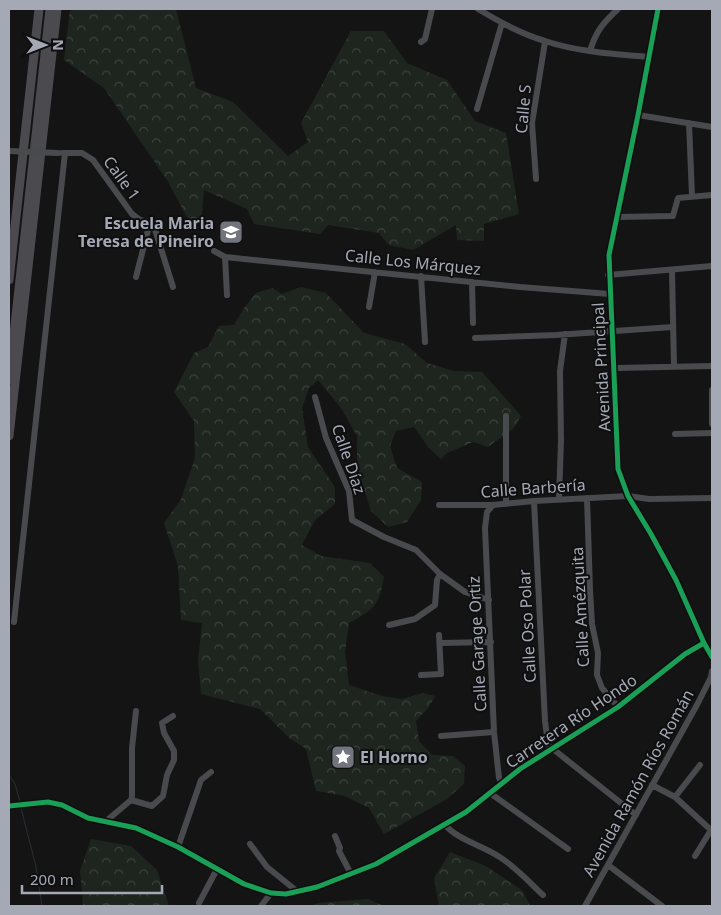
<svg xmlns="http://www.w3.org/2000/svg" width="721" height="915" viewBox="0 0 721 915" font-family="'Noto Sans',sans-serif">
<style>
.forest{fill:url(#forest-crowns)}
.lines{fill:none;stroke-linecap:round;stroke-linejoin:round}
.stream{stroke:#282f36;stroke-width:1}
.minor{stroke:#494a4d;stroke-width:6}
.highway{stroke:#4b4b4f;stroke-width:9}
.minor-bridge{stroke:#494a4d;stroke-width:6}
.cycleway-casing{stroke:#0f0f10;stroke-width:8}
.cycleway{stroke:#1a9f57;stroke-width:5}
.labels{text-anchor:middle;stroke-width:4;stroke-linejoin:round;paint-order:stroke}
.street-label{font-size:16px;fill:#a5a9b6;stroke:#0f0f10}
.poi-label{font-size:16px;font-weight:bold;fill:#a5a9b6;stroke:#0f0f10;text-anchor:end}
</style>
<defs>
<pattern id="forest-crowns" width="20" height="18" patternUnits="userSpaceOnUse" patternTransform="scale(1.25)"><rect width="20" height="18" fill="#1e251f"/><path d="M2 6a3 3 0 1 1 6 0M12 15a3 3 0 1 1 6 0" fill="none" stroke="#3c423d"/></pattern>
</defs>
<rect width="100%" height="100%" fill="#141415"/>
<!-- forest -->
<path class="forest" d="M70 9H176L196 88 233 102 288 156 308 142 301 123 351 31H384L407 63 447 80 475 121 506 133 519 214 484 224V241L457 240 456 225 413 250 389 245 379 233 328 225 320 234 254 224 247 209 204 190 201 222 190 223 167 180 104 88 64 60Z
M301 287 326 293 364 333 405 344 427 363 454 371 482 372 521 416 514 428 488 447 473 442 447 453 441 459 428 447 414 427 396 431 390 446 397 468 422 482 421 500 407 522 388 527 371 511 357 467V436L341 408 318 380 309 388 302 408 308 447 335 487V504L315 520 302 545 321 556 370 563 384 577C379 606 374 609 349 623L345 652 349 685 382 696 402 699 423 693 435 696 429 707 416 721 419 741 432 755 453 756 465 766 464 784 447 799 384 834 369 808 345 796 316 791 306 749 288 737 260 709 201 694 198 660 202 623 181 620 178 566 164 523 181 499 195 458 194 421 174 392 194 353 208 347 219 326 234 325 244 308 256 293 272 288 282 294Z
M91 839 131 846 157 870 169 906H83L80 871Z
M450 852 486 866 523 891 530 906H439L434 878Z
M368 899 384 906H310L318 903Z"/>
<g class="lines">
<!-- stream -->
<path class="stream" d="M9 775 15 784 20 802
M21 808 36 867 42 906"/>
<!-- minor -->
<path class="minor" d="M478 9C500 22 521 34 545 41 578 52 614 54 649 57
M658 9 638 115 609 255 618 469 628 496 651 534 676 580 704 643 712 657
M421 42 425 39 432 9
M590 51C596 31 603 23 618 9
M477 109 502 23
M638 115 712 127
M689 123 692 196
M62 153H82L93 160 132 214 140 220 153 223
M536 179 532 123 545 42
M617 217 673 216 678 198 712 195
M153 223 173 287
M214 251 225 257 520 287 610 294
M225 257 227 295
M672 270 674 367
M608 275 712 266
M421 276 425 342
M136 277 149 226 153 223
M472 282 473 323
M369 307 375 272
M475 338 556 335 673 327
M615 368 712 366
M712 390V424
M315 397 326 438 349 491 352 520 384 537 416 550 440 574 465 592 489 600
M675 434 712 433
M587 498 590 590 592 624 598 653 597 675 602 688 618 707
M559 499 561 441 560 371 565 334
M534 501 545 721 548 745 636 815
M506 504V416
M439 505H493L534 501 628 496 649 499 712 498
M493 505 487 512 485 528 494 732 499 778 502 783
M14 622 65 153
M389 625 415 619 435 605 437 580 440 574
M441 643 491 642
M421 675 441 674 439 635
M441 736 494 732
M652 785 675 797 712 831
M490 793 568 849
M675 797 700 765
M131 800 152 806 163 796 167 775 174 760V751L164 733 162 723 173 716
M9 806 48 802 62 805 88 818 136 828 178 847 244 884 271 893 286 894 317 887 376 864 466 812 520 769 618 707 685 654 704 643
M105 822 131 800 132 797V748L136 711
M444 824C458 840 481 845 498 856 515 866 529 882 543 895
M335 836 340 848 339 851 351 874
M250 844 267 867 298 892
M178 847 201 780 211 772
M695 856 711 830
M608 865 662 906
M199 903 217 869
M261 906 271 893
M585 906 698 703 711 677 712 671"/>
<!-- highway -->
<path class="highway" d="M9 280 39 9
M9 379 50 9
M9 436 57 9"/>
<!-- minor-bridge -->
<path class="minor-bridge" d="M9 151 58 153"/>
<!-- cycleway casing -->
<g class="cycleway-casing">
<path id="cycleway" d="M658 9 638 115 609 255 618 469 628 496 651 534 676 580 704 643 712 657
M9 806 48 802 62 805 88 818 136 828 178 847 244 884 271 893 286 894 317 887 376 864 466 812 520 769 618 707 685 654 704 643"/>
</g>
<!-- cycleway -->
<use href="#cycleway" class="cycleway"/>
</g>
<!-- icons -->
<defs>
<g id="school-square" transform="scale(1.25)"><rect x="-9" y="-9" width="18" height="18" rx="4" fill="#72757e" stroke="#0f0f10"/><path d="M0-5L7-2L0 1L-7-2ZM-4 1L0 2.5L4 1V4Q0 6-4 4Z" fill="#fff"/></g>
<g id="sight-square" transform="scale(1.25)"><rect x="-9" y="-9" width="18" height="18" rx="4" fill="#72757e" stroke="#0f0f10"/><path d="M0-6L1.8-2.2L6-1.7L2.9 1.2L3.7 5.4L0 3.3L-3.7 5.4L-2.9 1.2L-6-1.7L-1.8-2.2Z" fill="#fff"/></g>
</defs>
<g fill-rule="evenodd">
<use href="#school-square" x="231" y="232"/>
<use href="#sight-square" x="343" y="757"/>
</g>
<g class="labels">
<!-- street labels -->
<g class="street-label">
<text transform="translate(523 109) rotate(-85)" y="6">Calle S</text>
<text transform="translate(122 178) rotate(54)" y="6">Calle 1</text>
<text transform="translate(413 262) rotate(6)" y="6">Calle Los Márquez</text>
<text transform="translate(601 367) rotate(-93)" y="6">Avenida Principal</text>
<text transform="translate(349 459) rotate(71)" y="6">Calle Díaz</text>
<text transform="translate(533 488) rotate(-4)" y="6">Calle Barbería</text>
<text transform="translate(580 607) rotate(-93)" y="6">Calle Amézquita</text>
<text transform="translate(527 626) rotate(-93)" y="6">Calle Oso Polar</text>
<text transform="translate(477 644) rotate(-93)" y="6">Calle Garage Ortiz</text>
<text transform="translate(571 721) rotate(-34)" y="6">Carretera Río Hondo</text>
<text transform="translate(638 783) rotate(-61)" y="6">Avenida Ramón Ríos Román</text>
</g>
<!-- poi labels -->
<g class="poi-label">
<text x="214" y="229">Escuela Maria<tspan x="214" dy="18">Teresa de Pineiro</tspan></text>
<text x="360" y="763" text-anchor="start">El Horno</text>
</g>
</g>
<!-- border -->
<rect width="721" height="915" fill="none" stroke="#a5a9b6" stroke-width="20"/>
<!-- north arrow -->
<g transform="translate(45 45) rotate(90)" stroke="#0f0f10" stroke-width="4" paint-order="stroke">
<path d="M0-4L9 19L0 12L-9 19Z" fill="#a5a9b6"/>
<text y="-8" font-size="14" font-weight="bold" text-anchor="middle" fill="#a5a9b6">N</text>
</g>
<!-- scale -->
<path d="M22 885v8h140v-8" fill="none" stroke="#a5a9b6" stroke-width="2.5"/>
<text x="30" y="885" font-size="15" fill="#a5a9b6" stroke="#0f0f10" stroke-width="4" paint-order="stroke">200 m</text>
</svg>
